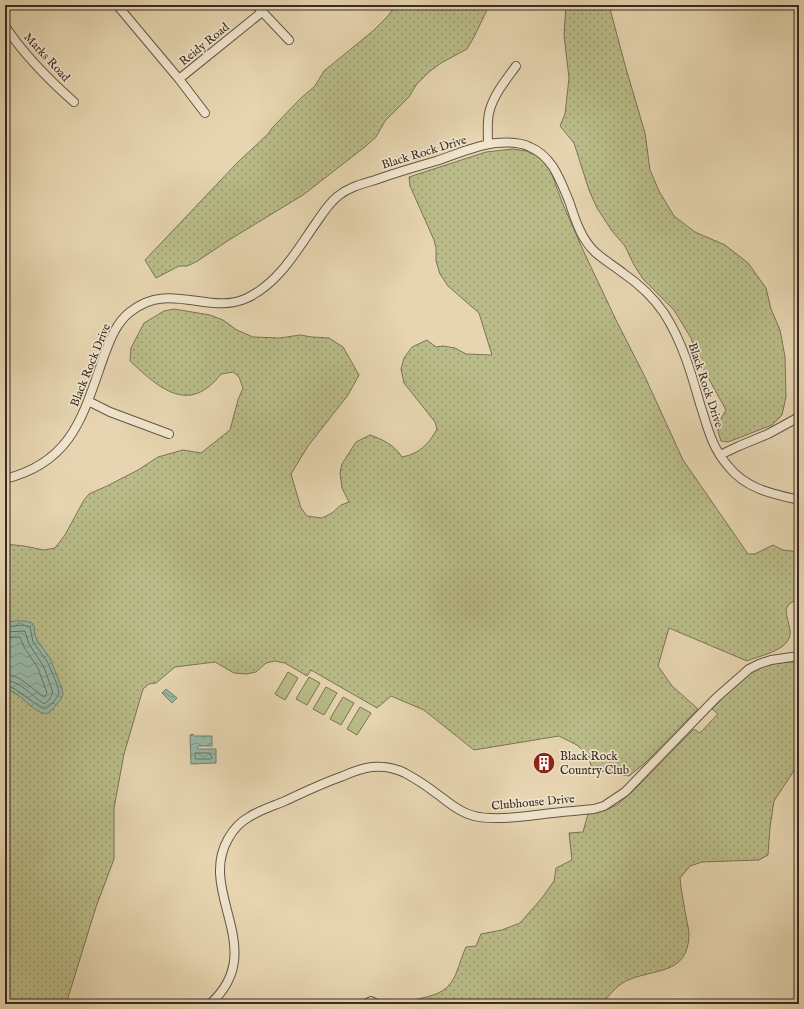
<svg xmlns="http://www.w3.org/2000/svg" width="804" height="1009" viewBox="0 0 804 1009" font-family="'IM FELL English',serif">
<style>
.grass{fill:url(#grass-dots);stroke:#7a7356}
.pitch{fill:#b9bc88;stroke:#7a7356}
.water{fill:url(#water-waves);stroke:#728072}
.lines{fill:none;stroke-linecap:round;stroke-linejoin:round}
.shore{stroke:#697265;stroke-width:1}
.minor-casing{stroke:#665546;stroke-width:10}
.minor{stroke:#efe4cc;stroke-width:8}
.labels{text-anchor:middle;stroke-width:3.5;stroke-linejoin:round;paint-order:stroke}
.street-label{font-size:12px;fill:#3b2a23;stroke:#efe4cc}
.poi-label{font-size:12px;fill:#3b2a23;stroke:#efe4cc;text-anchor:start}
</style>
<defs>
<pattern id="grass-dots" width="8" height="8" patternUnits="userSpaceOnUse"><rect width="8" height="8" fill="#b9bc88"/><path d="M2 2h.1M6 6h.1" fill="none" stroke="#98996f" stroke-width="1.8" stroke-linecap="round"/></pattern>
<pattern id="water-waves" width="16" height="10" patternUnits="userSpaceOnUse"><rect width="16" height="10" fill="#97b9a7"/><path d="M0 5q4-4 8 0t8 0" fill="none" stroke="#7c9788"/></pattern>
</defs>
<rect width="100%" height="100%" fill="#e6d5b0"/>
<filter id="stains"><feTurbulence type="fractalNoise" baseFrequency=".005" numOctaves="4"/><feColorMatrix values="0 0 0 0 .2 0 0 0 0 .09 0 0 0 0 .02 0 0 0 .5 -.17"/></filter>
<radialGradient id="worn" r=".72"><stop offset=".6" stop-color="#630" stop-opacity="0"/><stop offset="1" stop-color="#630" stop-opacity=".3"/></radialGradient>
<!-- grass -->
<path class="grass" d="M396 5H487L488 8 474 37 467 49 441 63 429 72 416 85 409 97 385 121 376 137 366 146 303 195 229 240 196 262 187 266H179L156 278 145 260 238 162 268 134 273 127 301 98 315 86 324 71 373 31 388 16Z
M566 5H609L625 65 645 133 650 170 659 191 674 216 695 232 725 245 748 263 766 288 771 309 780 330 785 357 786 397 782 415 772 425 728 442 721 441C715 425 718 424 726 410L699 361 691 338 674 310 643 279 634 265 625 246 612 231 597 208 589 190 574 143 560 126 565 114 569 78 564 35Z
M513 149 526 151 535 155 543 161 551 172 562 202 583 250 616 320 646 379 683 460 748 554H755L773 545 783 550 799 552V599L790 603 786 609C786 616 789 623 790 630 793 650 761 655 747 661L669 628 658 666 672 686 698 709 644 764 629 776 601 771 591 766 589 757 577 745 559 736 474 750 424 710 391 696 377 708 311 670 307 676 285 663 275 661 266 663 256 672 246 674 234 673 215 662 175 667 156 683 149 684 143 689 124 754 114 808V859L96 907 66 1004H5V544L24 546 44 550 55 548 65 535 84 500 89 494 107 486 138 470 158 457 183 450 201 453 230 430 238 400 243 388 239 377 233 372 221 374C189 415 160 389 130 361L131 348 144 323 164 311 174 309 210 315 223 320 237 330 253 337 280 338 300 335 312 337 329 338 343 347 359 375 348 395 308 446 291 474 301 508 307 516 322 518 332 513 341 505 349 502 342 488 340 473 342 464 356 442 370 435C384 440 394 445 402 457 419 454 429 444 437 429L435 422 404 383 401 369 404 358 412 347 427 340 436 347 443 346 455 348 466 354 492 355 479 313 448 286 440 274 436 261V248L434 240 410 186 409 177 486 152Z
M799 661V763L774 801 770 827 768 855 759 860 702 862 690 866 680 878C681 891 684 904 686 917 687 923 689 929 689 935 688 976 653 968 626 981 616 986 609 996 601 1004H403C414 999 419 999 430 996 457 989 456 969 466 947L476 946 481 934 502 930 520 923 542 898 554 881 556 868 572 860 569 833 583 832 588 814 603 811 617 805 635 789 694 729 700 733 718 714 712 709C727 694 742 675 762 667 773 662 787 663 799 661Z"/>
<!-- pitch -->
<path class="pitch" d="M288 672 298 678 285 700 275 694Z
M309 677 320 683 307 705 296 699Z
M326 687 337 693 324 715 313 709Z
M343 697 354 703 341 725 330 719Z
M360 707 371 713 357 735 347 729Z"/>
<!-- water -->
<path class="water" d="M15 621H25L32 623 34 626 35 635 37 640 50 658 62 689 63 694 61 699 51 711 46 714C30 711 21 692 5 689V623Z
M166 689 177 698 172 703 162 693Z
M193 734 194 736H212V746H199L197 748 199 749H216V763L191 764 190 735Z"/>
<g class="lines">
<!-- shore -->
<path class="shore" d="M5 627 24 625 30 627 33 642 47 661 57 684 59 694 53 703 45 709 40 707 15 689 5 685
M5 632 25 631 29 644 44 667 53 693 49 700 44 704C32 696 20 681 5 680
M5 638 20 637 24 647 38 668 47 693 45 696H43C31 688 20 675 5 674
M196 753H210L212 758 210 759H196L195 758Z"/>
<!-- minor casing -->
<g class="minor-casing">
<path id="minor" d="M117 5 179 79 205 113
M256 5 289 40
M5 26C24 55 48 79 74 102
M179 79 262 12
M488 144C488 134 487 123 489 113 493 95 506 80 516 66
M88 401 110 412 169 434
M720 455 739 446 768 434 799 417
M5 479C73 462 83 415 104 356 110 340 116 323 130 312 169 280 209 316 247 298 279 283 297 250 316 223 323 213 329 203 338 196 349 187 362 184 375 180 395 173 415 167 436 161 455 155 476 145 496 143 507 142 520 142 530 147 553 157 560 180 569 201 575 219 581 239 595 252 604 260 614 266 623 273 639 284 653 297 664 313 682 341 691 372 700 404 708 428 711 446 728 466 746 489 773 494 799 500
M210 1004C270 950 197 893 228 839 233 830 240 822 249 817 260 810 273 806 285 801 304 792 323 783 343 776 352 772 362 768 372 767 383 766 395 768 405 773 414 778 424 784 433 791 446 800 458 812 474 816 491 820 511 818 528 816 550 813 572 811 594 809L604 806 625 792 716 698 749 669 759 664 771 660 799 656
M365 1004 371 1001 377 1004"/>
</g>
<!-- minor -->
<use href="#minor" class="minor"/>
</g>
<!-- icons -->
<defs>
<g id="building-disc" transform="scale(1.15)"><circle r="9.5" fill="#8f2418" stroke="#efe4cc"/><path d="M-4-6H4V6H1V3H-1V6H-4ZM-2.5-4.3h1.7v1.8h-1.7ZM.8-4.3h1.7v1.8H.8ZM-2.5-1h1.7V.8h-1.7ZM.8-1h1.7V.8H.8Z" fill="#fff"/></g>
</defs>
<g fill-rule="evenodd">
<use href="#building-disc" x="544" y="763"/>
</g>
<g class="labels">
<!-- street labels -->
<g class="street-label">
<text transform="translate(204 44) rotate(-39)" y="4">Reidy Road</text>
<text transform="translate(47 57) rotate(47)" y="4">Marks Road</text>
<text transform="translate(424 152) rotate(-17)" y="4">Black Rock Drive</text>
<text transform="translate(90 365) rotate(-68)" y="4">Black Rock Drive</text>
<text transform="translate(706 385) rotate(72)" y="4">Black Rock Drive</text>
<text transform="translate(533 802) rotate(-5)" y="4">Clubhouse Drive</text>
</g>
<!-- poi labels -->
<g class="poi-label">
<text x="560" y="760">Black Rock<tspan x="560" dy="14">Country Club</tspan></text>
</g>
</g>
<!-- margin -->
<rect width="804" height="1009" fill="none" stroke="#e6d5b0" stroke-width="20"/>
<rect x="6" y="6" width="792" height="997" fill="none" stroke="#3b2a23" stroke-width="2"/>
<rect x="10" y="10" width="784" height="989" fill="none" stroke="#3b2a23"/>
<rect width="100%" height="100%" filter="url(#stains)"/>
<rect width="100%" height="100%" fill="url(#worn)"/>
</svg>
